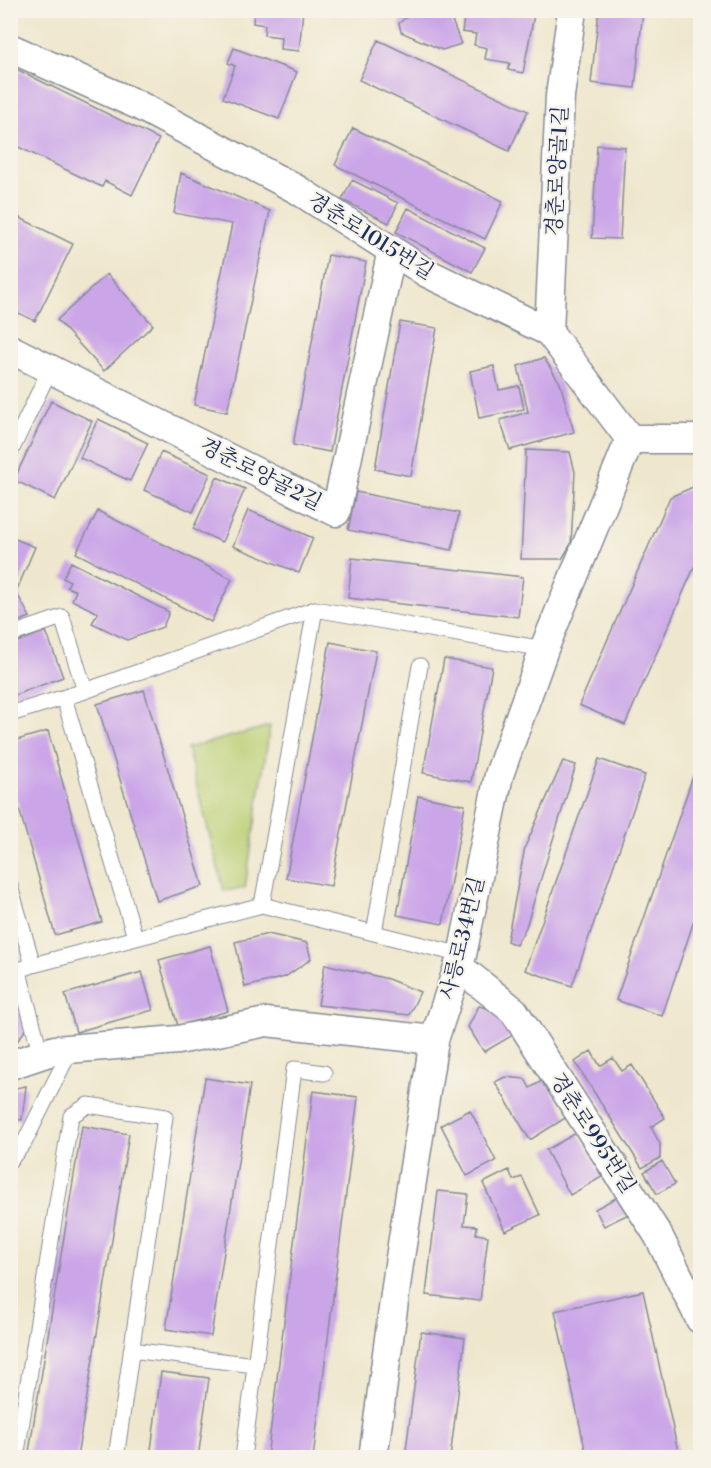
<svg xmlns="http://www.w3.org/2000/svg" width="711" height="1468" viewBox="0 0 711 1468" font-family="'Libre Bodoni','Noto Serif KR',serif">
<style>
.green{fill:#bacf73;stroke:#6a7f68;stroke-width:1.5}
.building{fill:#caa5e8}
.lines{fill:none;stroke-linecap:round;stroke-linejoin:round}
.service-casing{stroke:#858b96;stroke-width:17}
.minor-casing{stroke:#858b96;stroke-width:31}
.service{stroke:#fff;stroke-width:15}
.minor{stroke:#fff;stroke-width:28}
.labels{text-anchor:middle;stroke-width:4.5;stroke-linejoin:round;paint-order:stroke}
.street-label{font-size:21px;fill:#1b2f5e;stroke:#f7f3e8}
</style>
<rect width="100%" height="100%" fill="#f7f3e8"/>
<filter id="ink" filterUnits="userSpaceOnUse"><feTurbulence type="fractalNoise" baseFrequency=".0167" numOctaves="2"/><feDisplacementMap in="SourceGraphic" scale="12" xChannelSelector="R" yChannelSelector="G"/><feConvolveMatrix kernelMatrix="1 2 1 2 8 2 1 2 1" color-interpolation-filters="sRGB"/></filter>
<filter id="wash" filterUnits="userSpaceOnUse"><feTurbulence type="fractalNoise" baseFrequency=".008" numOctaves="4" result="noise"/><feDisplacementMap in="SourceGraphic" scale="24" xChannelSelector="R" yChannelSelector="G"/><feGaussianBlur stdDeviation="1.35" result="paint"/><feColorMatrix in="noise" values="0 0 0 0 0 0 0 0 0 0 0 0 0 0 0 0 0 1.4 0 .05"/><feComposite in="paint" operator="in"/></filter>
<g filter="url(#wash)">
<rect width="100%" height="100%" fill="#efe7cd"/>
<!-- green -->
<path class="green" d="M270 726 245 888 224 891 187 748Z"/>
<g id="blocks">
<!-- building -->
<path class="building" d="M263 10H303L299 51 280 49 281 37 264 35 265 25 253 23 254 11Z
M416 10H448L461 44 442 50 401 32 399 23Z
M465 10H509L534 15 523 73 508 70 510 63 485 59 487 48 474 45 476 34 462 32Z
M599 10H643L635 88 591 83Z
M378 40 528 111 509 151 359 80Z
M234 48 297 72 279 119 223 98 235 66 228 63Z
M10 66 159 139 132 195 105 181 102 187 10 143Z
M353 128 503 201 485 239 335 165Z
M597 145 625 147 620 239 592 238Z
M181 173 270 211 227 412 194 405 232 224 174 213Z
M352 180 398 203 389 223 342 200Z
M408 208 485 248 472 272 396 232Z
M18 217 73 244 35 321 10 309V232Z
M328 255 366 262 330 452 293 445Z
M107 274 153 325 104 371 57 320Z
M400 322 437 328 411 476 375 469Z
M544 358 560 383 574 432 510 450 500 420 528 412 518 366Z
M494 366 499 390 519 386 524 409 479 418 470 371Z
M51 401 92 421 55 500 14 480Z
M98 419 148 443 130 481 80 458Z
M526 450 570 452 575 472 571 544 562 559H521Z
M161 452 210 474 193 512 144 490Z
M217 477 245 489 222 542 193 529Z
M700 484V554L625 725 579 705 670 497Z
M356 492 459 513 452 550 348 530Z
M248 510 313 538 299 573 233 546Z
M98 511 232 579 211 622 76 553Z
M10 537 35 547 16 592 30 617 10 625Z
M352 558 523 577 518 617 348 598Z
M71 562 169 612 163 627 127 640 92 623 98 613 72 600 76 591 67 587 70 581 63 578Z
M46 631 63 677 10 697V645Z
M330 642 376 651 331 886 286 878Z
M444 659 492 667 471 782 423 773Z
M144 690 203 886 157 901 97 704Z
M48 731 102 922 55 935 10 777V742Z
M599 759 645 775 572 986 525 970Z
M563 761 576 765 526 927 516 945 507 941 525 847Z
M693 776 700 779V903L662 1016 616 1000Z
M418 796 465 805 443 924 397 915Z
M268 934 307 943 311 959 285 977 245 987 235 942Z
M210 946 228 1011 178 1026 159 960Z
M325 964 388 979 420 992 409 1015 318 1005Z
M142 972 153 1010 76 1032 65 994Z
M479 1006 508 1014 518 1032 484 1052 468 1027Z
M23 1007 29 1025 13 1047 10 1048V1009Z
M591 1051 600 1066 613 1058 622 1071 632 1065 665 1118 651 1127 660 1144V1158L642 1168 575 1062Z
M505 1077 525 1079 530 1088 545 1079 567 1117 530 1140 495 1082Z
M205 1078 250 1085 211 1336 166 1329Z
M26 1086 22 1120 10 1119V1089Z
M313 1091 358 1097 313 1458H267Z
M470 1110 496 1161 467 1176 441 1125Z
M82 1126 129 1134 77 1458H28Z
M578 1132 602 1177 570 1195 546 1150Z
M662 1161 675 1184 657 1194 644 1172Z
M509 1170 513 1180 522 1177 540 1215 505 1231 483 1183Z
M438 1191 468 1194 464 1225 477 1226 476 1234 488 1236 480 1301 426 1295Z
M625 1193 635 1211 604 1226 595 1209Z
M643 1291 679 1456 675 1458H587L555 1311Z
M421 1332 465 1338 450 1458H405Z
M161 1372 209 1378 198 1458H150Z"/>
</g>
</g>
<g filter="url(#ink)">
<use href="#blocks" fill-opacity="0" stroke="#858b96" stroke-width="1.5"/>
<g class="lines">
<!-- service casing -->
<g class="service-casing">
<path id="service" d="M10 453 50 369
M10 635 62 617 85 691
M64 698 135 937
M10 714 85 691 315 609 544 649
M10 886 33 965
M262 905 315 609
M374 933 420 666
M22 984 41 1055
M10 987 22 984 19 970 33 965 262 905 462 955
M10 1160 24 1143 71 1049
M131 1350 255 1365
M16 1458 71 1116 88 1105 165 1117 116 1458
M243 1458 294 1069 324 1073"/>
</g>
<!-- minor casing -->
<g class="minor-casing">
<path id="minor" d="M10 48 138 105 298 190 427 273 549 332 630 439
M549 332 560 96 572 10
M10 349 336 512 392 250
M630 439H700
M459 967 514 1011 658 1235 700 1319
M10 1065 55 1050 178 1040 266 1022 434 1040
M373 1458 399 1264 434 1040 462 955 499 775 544 649 630 439"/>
</g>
<!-- service -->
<use href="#service" class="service"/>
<!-- minor -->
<use href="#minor" class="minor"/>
</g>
</g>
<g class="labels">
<!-- street labels -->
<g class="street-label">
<text transform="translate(557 171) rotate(-87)" y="7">경춘로양골1길</text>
<text transform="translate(371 236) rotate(32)" y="7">경춘로1015번길</text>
<text transform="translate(261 474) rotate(27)" y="7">경춘로양골2길</text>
<text transform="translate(462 938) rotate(-76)" y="7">사릉로34번길</text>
<text transform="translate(593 1133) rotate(57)" y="7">경춘로995번길</text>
</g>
</g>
<!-- margin -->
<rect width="711" height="1468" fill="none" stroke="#f7f3e8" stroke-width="36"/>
</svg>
